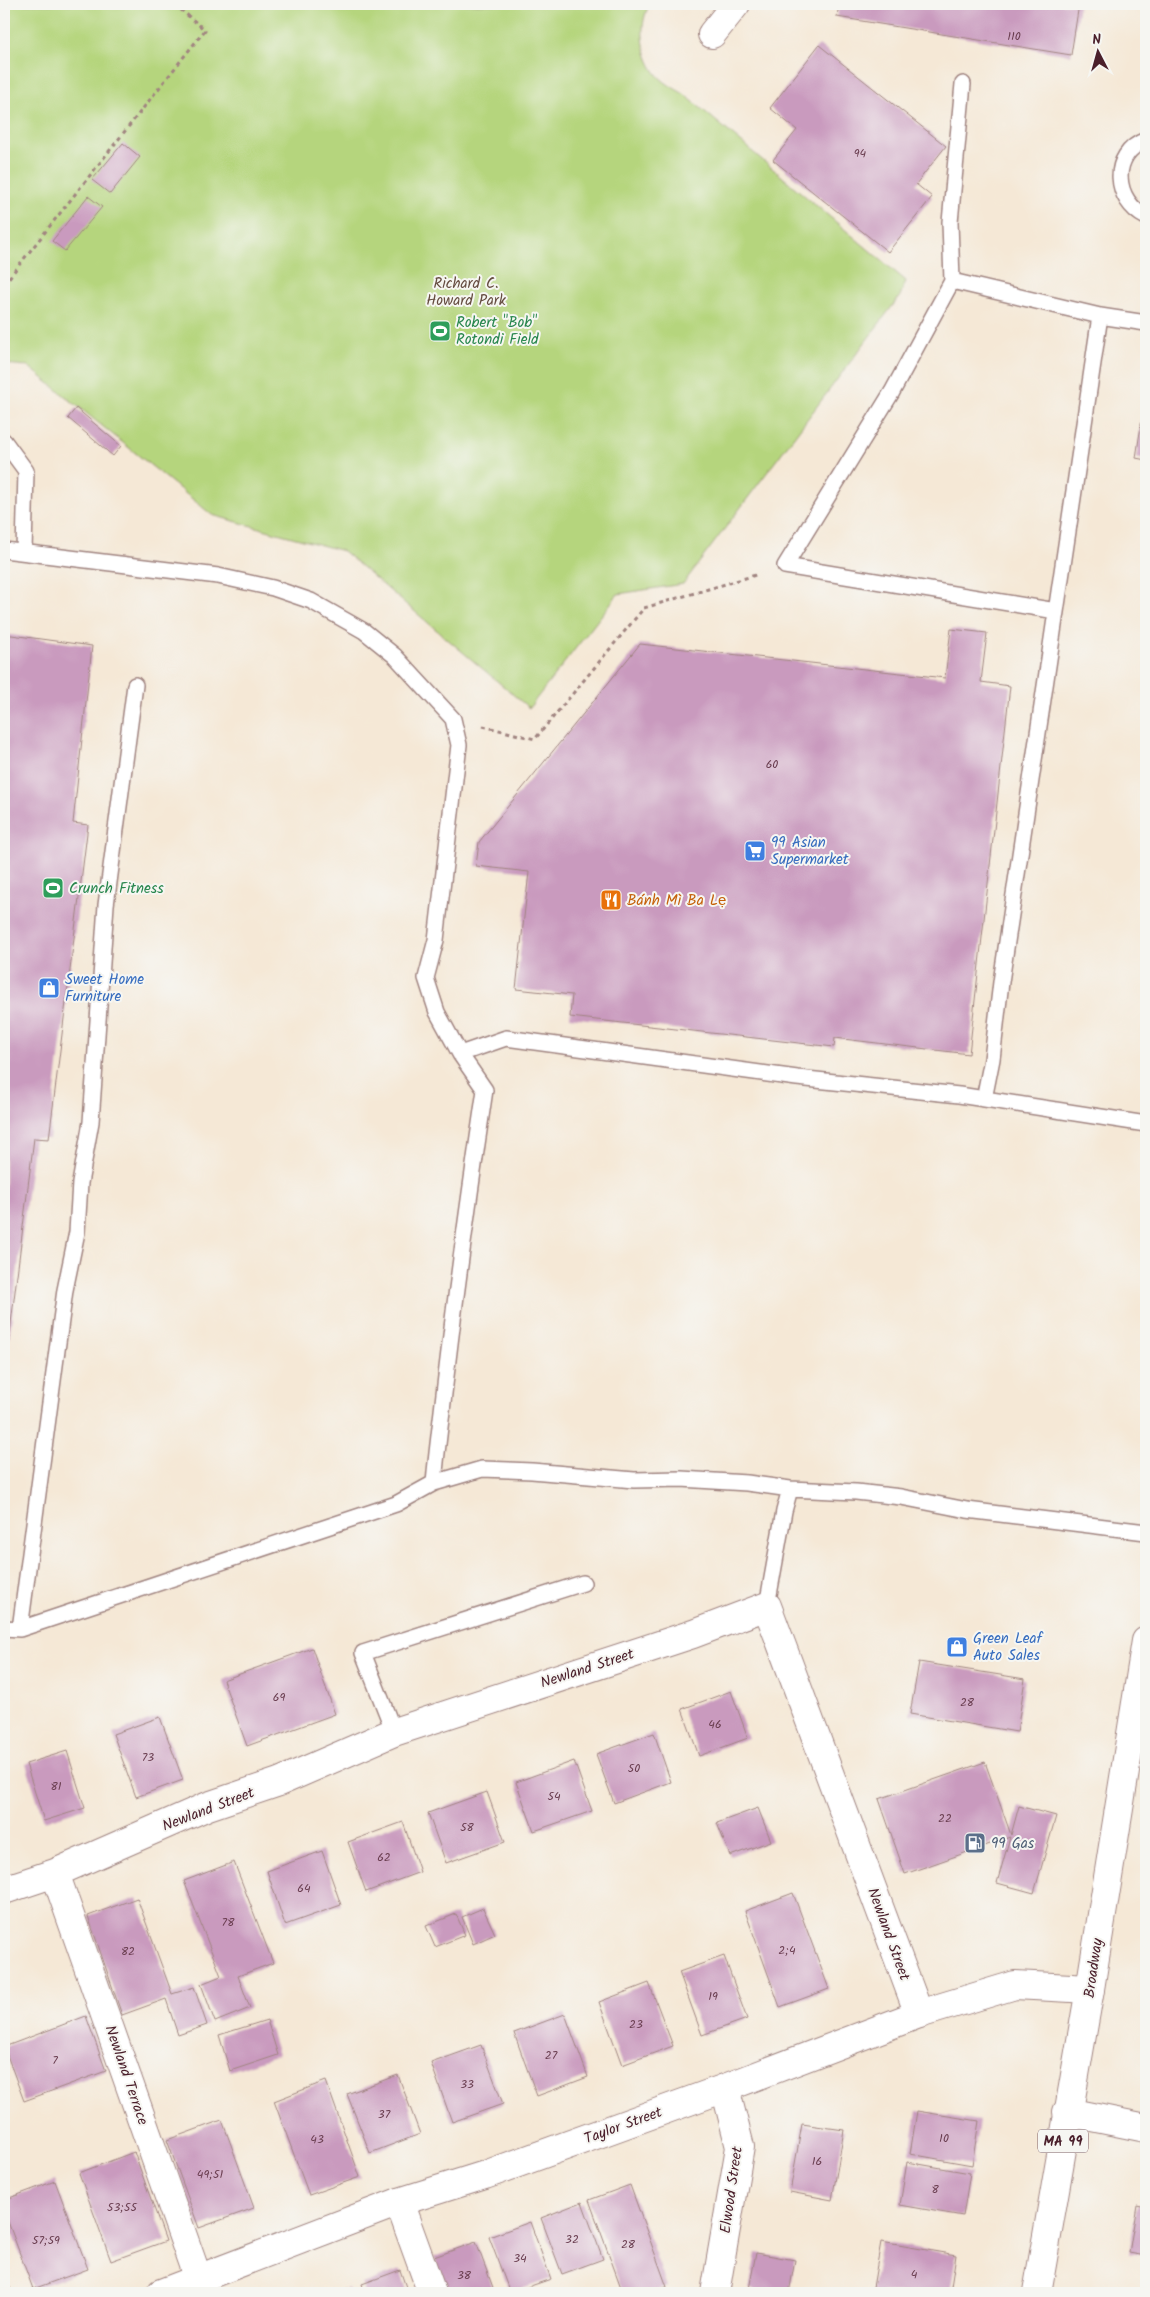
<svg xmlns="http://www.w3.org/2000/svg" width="1150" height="2297" viewBox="0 0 1150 2297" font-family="Kalam,sans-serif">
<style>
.green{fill:#b5d57d;stroke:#807a54}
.building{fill:#c99abe}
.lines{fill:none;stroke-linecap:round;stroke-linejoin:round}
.service-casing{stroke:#a08480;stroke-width:18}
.minor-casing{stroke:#a08480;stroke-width:30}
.tertiary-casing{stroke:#a08480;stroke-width:30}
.primary-casing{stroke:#a08480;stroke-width:30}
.path{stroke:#a08480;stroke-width:3;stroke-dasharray:4 4;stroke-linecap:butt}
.service{stroke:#fff;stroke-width:15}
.minor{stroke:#fff;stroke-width:28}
.tertiary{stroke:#fff;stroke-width:28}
.primary{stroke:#fff;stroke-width:28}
.labels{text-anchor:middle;stroke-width:4;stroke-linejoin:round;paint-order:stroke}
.number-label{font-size:12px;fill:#6a3e50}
.shield{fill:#f6f6f2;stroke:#7e6067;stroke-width:1}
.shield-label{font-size:14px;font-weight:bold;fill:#4a1f2b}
.park-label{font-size:15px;fill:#654c40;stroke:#f6f6f2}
.leisure-label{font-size:15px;fill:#27864d;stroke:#f6f6f2;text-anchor:start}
.shop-label{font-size:15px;fill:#366cbe;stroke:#f6f6f2;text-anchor:start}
.food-label{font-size:15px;fill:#c56008;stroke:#f6f6f2;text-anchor:start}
.street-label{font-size:15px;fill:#4a1f2b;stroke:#f6f6f2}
.service-label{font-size:15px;fill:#4e5e75;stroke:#f6f6f2;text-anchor:start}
</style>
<rect width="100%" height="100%" fill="#f6f6f2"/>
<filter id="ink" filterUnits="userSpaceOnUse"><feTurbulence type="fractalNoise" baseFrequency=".02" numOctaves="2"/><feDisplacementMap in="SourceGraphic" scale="10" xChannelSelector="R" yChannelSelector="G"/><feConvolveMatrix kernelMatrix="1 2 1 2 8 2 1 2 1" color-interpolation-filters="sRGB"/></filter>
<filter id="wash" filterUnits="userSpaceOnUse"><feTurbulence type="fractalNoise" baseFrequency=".0096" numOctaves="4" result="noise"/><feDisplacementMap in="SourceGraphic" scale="20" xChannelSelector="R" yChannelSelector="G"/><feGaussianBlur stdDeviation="1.12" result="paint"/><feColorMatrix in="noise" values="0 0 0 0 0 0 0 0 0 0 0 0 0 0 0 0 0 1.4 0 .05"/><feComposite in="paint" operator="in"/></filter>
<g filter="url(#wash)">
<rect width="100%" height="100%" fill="#f5e8d6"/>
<!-- green -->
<path class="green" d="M4 4H650C638 24 642 53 655 72 662 82 674 88 684 94L906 281 900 296 683 584 618 594 529 708 343 551 212 515 28 366 4 364Z"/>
<g id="blocks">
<!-- building -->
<path class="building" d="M839 4H1079L1071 55 837 17Z
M819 45 946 146 916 184 932 197 888 252 773 160 797 130 770 108Z
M123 143 140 157 110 194 92 180Z
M88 196 102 207 65 251 52 241Z
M1145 399H1146V460L1136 458Z
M76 408 121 446 113 456 68 418Z
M951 629 987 633 981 682 1010 686 969 1054 835 1038 834 1047 570 1017 572 995 516 989 529 872 476 866 479 842 640 644 945 678Z
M4 634 92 646 73 823 88 825 49 1139 34 1138 5 1372Z
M312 1648 335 1714 247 1746 223 1680Z
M919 1662 1025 1679 1017 1732 910 1714Z
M731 1691 748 1738 699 1756 682 1709Z
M160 1717 183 1780 136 1797 113 1734Z
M654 1733 671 1782 614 1803 596 1754Z
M67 1751 85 1808 44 1821 26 1764Z
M574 1761 592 1811 534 1831 516 1782Z
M985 1762 1011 1835 1019 1806 1056 1816 1034 1893 997 1883 1010 1837 905 1874 879 1799Z
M487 1792 505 1842 446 1863 428 1813Z
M758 1808 771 1841 730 1856 717 1823Z
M403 1822 420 1872 366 1892 348 1842Z
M322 1851 341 1905 285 1925 267 1871Z
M234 1862 273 1963 238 1976 250 2008 215 2022 201 1984 221 1976 184 1881Z
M793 1893 829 1989 780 2007 745 1911Z
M137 1898 172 1994 194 1987 207 2025 178 2035 166 1999 122 2015 88 1916Z
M483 1908 495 1934 473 1944 462 1917Z
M456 1914 465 1935 435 1947 426 1926Z
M724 1956 747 2019 702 2035 679 1972Z
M649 1983 673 2046 622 2065 599 2002Z
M565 2014 588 2077 537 2096 514 2033Z
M86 2016 106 2071 24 2101 4 2047Z
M267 2020 278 2055 230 2071 219 2035Z
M481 2045 503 2104 452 2122 431 2063Z
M398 2075 420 2134 370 2153 347 2094Z
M326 2081 360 2177 309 2195 274 2101Z
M917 2111 979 2121 972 2165 910 2154Z
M222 2120 254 2208 199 2228 167 2140Z
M802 2124 844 2130 832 2200 790 2192Z
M134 2152 166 2241 111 2261 79 2173Z
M907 2162 970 2173 963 2216 900 2205Z
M55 2181 88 2269 33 2289 4 2211V2200Z
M630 2185 667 2287 651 2293H623L589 2200Z
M582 2202 603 2259 562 2274 541 2218Z
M1137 2205 1146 2207V2256L1129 2253Z
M530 2222 551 2279 510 2293 489 2237Z
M476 2242 495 2293H447L434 2257Z
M881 2242 956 2255 950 2293H872Z
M756 2253 795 2260 789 2293H772L749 2289Z
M400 2270 408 2293H365L362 2284Z
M4 2272 12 2293H4Z
M348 2288 350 2293H336Z"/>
</g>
</g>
<g filter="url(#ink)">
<use href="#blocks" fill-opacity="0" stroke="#a08480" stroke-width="1"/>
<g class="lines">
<!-- service casing -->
<g class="service-casing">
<path id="service" d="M963 84 950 222 952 281 892 392 785 566 1056 611
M1146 140C1109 154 1114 201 1146 217
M952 281 1100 316 1146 323
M4 441 26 471 24 552
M4 550 218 576 273 588 311 601 364 631 395 656 453 719 459 745 436 940 426 978 437 1012 460 1054 485 1090C469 1197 454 1304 442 1411 439 1435 436 1459 434 1483
M135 685 106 905 91 1122 80 1183 77 1232 65 1290 20 1629 396 1504 434 1483 482 1469 532 1471 634 1480 681 1479 747 1483 790 1489 856 1492 901 1497 967 1510 1146 1532
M460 1054 506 1038 797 1078 959 1095 1146 1124
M984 1099 992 1059 1001 982 1100 316
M767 1606 784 1511 790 1489
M4 1628 20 1629
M394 1732 363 1653 583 1583"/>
</g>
<!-- minor casing -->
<g class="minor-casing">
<path id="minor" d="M712 34 736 4
M55 1873 198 2279
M4 1890 55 1873 208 1806 279 1782 394 1732 693 1634 767 1606 919 2014
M1067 2112 1146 2128
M399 2202 432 2293
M715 2293 740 2147 725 2088"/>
</g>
<!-- tertiary casing -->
<g class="tertiary-casing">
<path id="tertiary" d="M161 2293 399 2202 485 2175 725 2088 919 2014 1015 1985 1090 1989"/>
</g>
<!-- primary casing -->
<g class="primary-casing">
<path id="primary" d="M1037 2293 1090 1989 1146 1641"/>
</g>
<!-- path -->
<path class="path" d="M4 284 205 30 174 4
M483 726 535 739 644 608 759 574"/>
<!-- service -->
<use href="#service" class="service"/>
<!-- minor -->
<use href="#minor" class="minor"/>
<!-- tertiary -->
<use href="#tertiary" class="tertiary"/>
<!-- primary -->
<use href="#primary" class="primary"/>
</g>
</g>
<!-- icons -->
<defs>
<g id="stadium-square" transform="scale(1.125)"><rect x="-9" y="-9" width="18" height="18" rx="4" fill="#2e9e5b" stroke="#f6f6f2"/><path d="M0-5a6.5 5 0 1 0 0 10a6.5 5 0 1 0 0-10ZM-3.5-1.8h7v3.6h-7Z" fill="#fff"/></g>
<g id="supermarket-square" transform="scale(1.125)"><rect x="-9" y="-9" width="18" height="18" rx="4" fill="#3f7fe0" stroke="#f6f6f2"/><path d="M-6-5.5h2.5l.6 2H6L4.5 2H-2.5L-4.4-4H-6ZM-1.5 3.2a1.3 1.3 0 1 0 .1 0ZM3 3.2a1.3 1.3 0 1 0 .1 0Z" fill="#fff"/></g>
<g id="restaurant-square" transform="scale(1.125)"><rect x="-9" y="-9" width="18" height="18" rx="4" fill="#e8710a" stroke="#f6f6f2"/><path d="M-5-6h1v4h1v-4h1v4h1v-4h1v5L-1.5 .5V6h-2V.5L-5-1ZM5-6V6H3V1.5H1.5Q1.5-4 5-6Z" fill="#fff"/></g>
<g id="shop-square" transform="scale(1.125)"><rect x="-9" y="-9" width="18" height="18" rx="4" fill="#3f7fe0" stroke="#f6f6f2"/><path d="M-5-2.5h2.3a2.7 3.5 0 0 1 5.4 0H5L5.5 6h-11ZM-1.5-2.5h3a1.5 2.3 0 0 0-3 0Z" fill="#fff"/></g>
<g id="fuel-square" transform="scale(1.125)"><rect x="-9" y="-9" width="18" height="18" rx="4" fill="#5c6f8a" stroke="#f6f6f2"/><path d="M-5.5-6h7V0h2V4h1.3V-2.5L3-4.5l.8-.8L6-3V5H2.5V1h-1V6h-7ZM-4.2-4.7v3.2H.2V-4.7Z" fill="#fff"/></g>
</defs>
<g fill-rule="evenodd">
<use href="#stadium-square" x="440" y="331"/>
<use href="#supermarket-square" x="755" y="851"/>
<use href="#stadium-square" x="53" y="888"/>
<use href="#restaurant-square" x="611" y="900"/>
<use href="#shop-square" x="49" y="988"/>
<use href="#shop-square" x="957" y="1647"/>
<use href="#fuel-square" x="975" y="1843"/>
</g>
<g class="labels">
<!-- number labels -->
<g class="number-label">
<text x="1014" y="40">110</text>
<text x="860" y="157">94</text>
<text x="772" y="768">60</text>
<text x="279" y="1701">69</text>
<text x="967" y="1706">28</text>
<text x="715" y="1728">46</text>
<text x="148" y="1761">73</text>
<text x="634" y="1772">50</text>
<text x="56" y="1790">81</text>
<text x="554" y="1800">54</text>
<text x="945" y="1822">22</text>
<text x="467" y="1831">58</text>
<text x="384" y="1861">62</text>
<text x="304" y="1892">64</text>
<text x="228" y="1926">78</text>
<text x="787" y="1954">2;4</text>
<text x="128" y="1955">82</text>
<text x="713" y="2000">19</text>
<text x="636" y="2028">23</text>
<text x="551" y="2059">27</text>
<text x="55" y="2064">7</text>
<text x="467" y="2088">33</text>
<text x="384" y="2118">37</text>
<text x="944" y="2142">10</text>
<text x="317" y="2143">43</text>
<text x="817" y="2165">16</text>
<text x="210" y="2178">49;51</text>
<text x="935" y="2193">8</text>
<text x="122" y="2211">53;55</text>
<text x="572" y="2243">32</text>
<text x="46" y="2244">57;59</text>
<text x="628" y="2248">28</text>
<text x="520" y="2262">34</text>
<text x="914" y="2278">4</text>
<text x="464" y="2279">38</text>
</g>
<!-- shield labels -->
<rect class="shield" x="1038" y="2129.5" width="50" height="23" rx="4"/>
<g class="shield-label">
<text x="1063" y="2146">MA 99</text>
</g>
<!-- park labels -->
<g class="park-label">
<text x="466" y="288">Richard C.<tspan x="466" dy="17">Howard Park</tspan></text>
</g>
<!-- leisure labels -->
<g class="leisure-label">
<text x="456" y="327">Robert "Bob"<tspan x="456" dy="17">Rotondi Field</tspan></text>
<text x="69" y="893">Crunch Fitness</text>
</g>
<!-- shop labels -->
<g class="shop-label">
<text x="771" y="847">99 Asian<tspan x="771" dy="17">Supermarket</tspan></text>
<text x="65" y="984">Sweet Home<tspan x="65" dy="17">Furniture</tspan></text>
<text x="973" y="1643">Green Leaf<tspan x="973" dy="17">Auto Sales</tspan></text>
</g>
<!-- food labels -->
<g class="food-label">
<text x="627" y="905">Bánh Mì Ba Lẹ</text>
</g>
<!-- street labels -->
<g class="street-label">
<text transform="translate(587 1668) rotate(-18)" y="5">Newland Street</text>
<text transform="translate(208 1809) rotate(-21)" y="5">Newland Street</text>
<text transform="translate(889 1934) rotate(70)" y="5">Newland Street</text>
<text transform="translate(1093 1968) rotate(-82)" y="5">Broadway</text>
<text transform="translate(127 2075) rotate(71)" y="5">Newland Terrace</text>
<text transform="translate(623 2125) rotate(-20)" y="5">Taylor Street</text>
<text transform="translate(731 2190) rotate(-82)" y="5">Elwood Street</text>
</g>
<!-- service labels -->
<g class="service-label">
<text x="991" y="1848">99 Gas</text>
</g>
</g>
<!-- margin -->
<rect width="1150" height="2297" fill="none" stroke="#f6f6f2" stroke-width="20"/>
<!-- north arrow -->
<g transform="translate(1098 52) rotate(354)" stroke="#f6f6f2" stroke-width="4" paint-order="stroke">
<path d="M0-4L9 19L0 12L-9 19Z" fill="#4a1f2b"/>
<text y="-8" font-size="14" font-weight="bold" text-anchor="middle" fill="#4a1f2b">N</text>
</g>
</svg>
